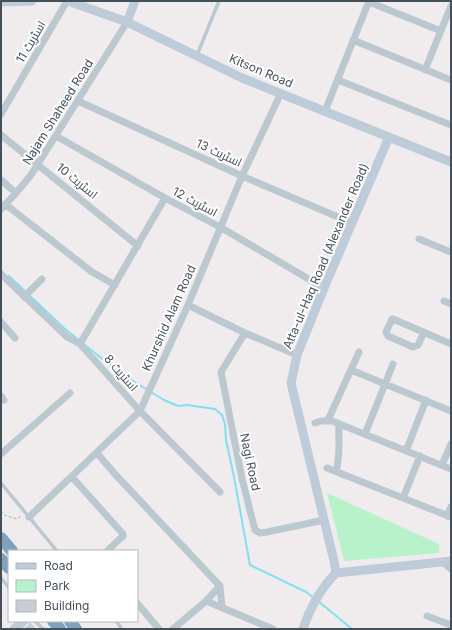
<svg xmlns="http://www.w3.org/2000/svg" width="452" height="630" viewBox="0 0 452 630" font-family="Inter,Cairo,sans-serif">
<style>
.green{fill:#b7f2cb}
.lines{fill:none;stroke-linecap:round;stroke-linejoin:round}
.stream{stroke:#80e0f2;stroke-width:2}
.building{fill:#c9ccd2}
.path{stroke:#6cd29b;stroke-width:1;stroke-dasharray:3 2;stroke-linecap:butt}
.lane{stroke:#bcc8d0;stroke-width:3.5}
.street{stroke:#bcc8d0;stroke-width:7}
.secondary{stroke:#becbd8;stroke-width:9}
.highway{stroke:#80a2c0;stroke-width:12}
.labels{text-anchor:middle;stroke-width:4;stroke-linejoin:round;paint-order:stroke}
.street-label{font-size:12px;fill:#44515b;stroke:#fff}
</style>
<rect width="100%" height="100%" fill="#f0eced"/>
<!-- green -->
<path class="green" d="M327 493 439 544V553L344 561Z"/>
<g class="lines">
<!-- stream -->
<path class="stream" d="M9 276 65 329 120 373 164 400 178 406 187 405 215 409 222 415 225 424 226 440 234 477 250 565 306 592 314 598
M318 601 352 629"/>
</g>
<!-- building -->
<path class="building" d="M30 622 36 629H24L28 625Z"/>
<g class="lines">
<!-- path -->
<path class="path" d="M1 511 4 515 17 519 21 516"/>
<!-- lane -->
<path class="lane" d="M197 55 219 1
M1 483 57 551
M1 578 9 588
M35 621 43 629
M116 621 122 629"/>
<!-- street -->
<path class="street" d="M369 2 441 31
M353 40 451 80
M425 70 451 6
M338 80 451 125
M78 101 242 176 352 223
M325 111 369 1
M1 114 67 1
M1 135 138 246
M56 136 165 198 220 227 324 288
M1 180 16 193
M5 204 92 272 115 285
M1 209 16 193 31 175 127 22
M419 239 451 252
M1 274 67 337 80 344 140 411 220 492
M24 297 42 279
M444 301 451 304
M188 305 245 333 297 355
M1 322 15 338
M424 332 418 345 413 347 388 336 386 332 392 319H393L451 344
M245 333 221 372 242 479 255 530 260 533 267 532 324 520
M80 344 165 198
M351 370 451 411
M1 396 4 400
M328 420 359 352
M315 423 321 421H332L451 469
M365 434 393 364
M406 451 426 400
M97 453 114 473 220 586 222 607
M1 454 70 393
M442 465 451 444
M327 468 451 517
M336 471C341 455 338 440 339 424
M72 477 123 534V536L107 551
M403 498 420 456
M447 516 451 507
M29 517 140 411 188 305 242 176 281 93
M444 563 451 569
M206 601 273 629
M137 603 159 629
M427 616 451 625
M173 629 206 601 220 586"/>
<!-- secondary -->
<path class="secondary" d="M68 1 127 22 242 78 451 162
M1 2 32 1
M127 22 135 1
M336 573 334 561 291 383 297 355 324 288 389 137
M14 629 24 621
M303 629C310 608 321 588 336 573L451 561"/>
<!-- highway -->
<path class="highway" d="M1 538 12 551
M1 559 9 568
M53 621 60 629
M70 621 76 629"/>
</g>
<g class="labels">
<!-- street labels -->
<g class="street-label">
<text transform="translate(31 42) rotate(-60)" y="4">اسٹریٹ 11</text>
<text transform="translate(261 71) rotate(23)" y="4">Kitson Road</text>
<text transform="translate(58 112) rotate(-58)" y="4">Najam Shaheed Road</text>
<text transform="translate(219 153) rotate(25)" y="4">اسٹریٹ 13</text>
<text transform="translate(77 181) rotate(39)" y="4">اسٹریٹ 10</text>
<text transform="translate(195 202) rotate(28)" y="4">اسٹریٹ 12</text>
<text transform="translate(326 256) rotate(-67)" y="4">Atta-ul-Haq Road (Alexander Road)</text>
<text transform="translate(169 318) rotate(-66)" y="4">Khurshid Alam Road</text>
<text transform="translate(121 373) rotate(49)" y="4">اسٹریٹ 8</text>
<text transform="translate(250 462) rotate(78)" y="4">Nagi Road</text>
</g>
</g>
<!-- border -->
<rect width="452" height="630" fill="none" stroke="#44515b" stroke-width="4"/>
<!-- legend -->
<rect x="8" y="550" width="130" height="72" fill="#ffffff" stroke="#b4b9bd"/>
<rect x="16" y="563" width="20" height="6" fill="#becbd8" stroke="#b4b9bd"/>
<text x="44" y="570" font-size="12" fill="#44515b">Road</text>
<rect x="16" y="580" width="20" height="12" fill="#b7f2cb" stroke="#b4b9bd"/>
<text x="44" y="590" font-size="12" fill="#44515b">Park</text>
<rect x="16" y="600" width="20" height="12" fill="#c9ccd2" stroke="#b4b9bd"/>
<text x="44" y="610" font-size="12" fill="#44515b">Building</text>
</svg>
